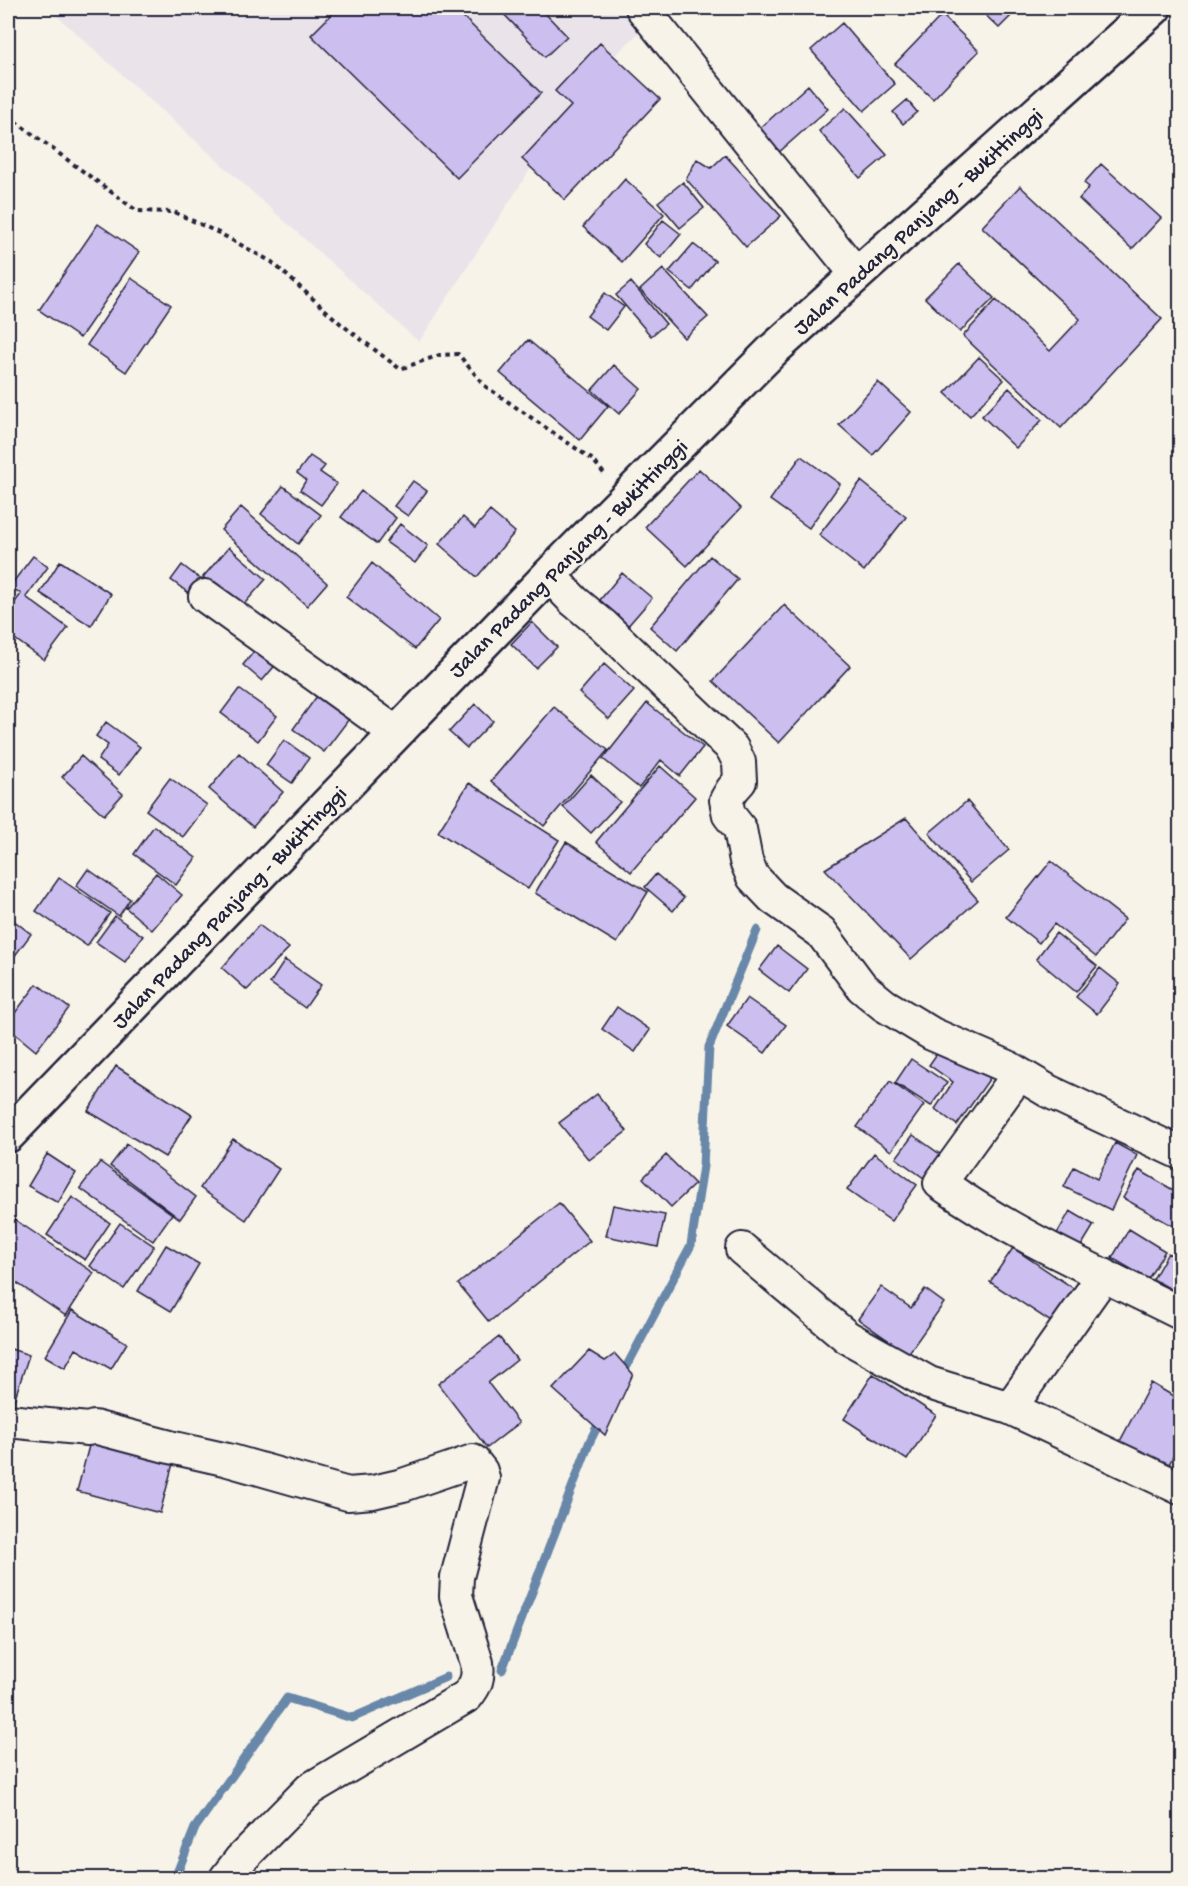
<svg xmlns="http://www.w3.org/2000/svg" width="1188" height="1886" viewBox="0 0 1188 1886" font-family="'Gochi Hand',sans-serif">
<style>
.built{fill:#eae3ea}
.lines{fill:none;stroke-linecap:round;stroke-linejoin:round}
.stream{stroke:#6787a9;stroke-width:9}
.building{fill:#ccbeef;stroke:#22223b;stroke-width:1.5}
.minor-casing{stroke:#22223b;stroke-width:36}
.highway-casing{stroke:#22223b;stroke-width:38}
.path{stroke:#22223b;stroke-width:4;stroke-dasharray:4.5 4.5;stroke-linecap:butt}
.minor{stroke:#f7f3e8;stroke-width:32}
.highway{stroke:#f7f3e8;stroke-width:33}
.labels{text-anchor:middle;stroke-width:4.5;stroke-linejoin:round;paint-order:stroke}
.street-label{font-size:22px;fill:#22223b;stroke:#f7f3e8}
</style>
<rect width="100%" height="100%" fill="#f7f3e8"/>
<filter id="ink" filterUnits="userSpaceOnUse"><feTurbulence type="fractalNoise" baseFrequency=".0167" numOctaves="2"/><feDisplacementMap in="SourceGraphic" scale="12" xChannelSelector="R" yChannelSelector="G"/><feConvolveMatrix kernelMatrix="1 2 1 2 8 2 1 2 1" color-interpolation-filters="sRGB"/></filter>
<g filter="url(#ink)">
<!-- built -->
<path class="built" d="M48 8H665L574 94 571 106 419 342Z"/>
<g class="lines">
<!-- stream -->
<path class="stream" d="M621 1377 691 1245 703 1166 709 1047 757 930
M502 1670 590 1441 601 1419
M175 1878 195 1828 287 1698 352 1718 446 1677"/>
</g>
<!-- building -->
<path class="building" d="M338 8H454L541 93 457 178 311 35Z
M498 8H540L567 36 545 57Z
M978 8H1019L999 28Z
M942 15 979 51 933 99 895 64Z
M842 23 895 84 864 111 811 50Z
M600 43 660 99 565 200 522 159 571 106 555 91Z
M808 85 828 109 777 154 757 131Z
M907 100 917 112 903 124 893 112Z
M845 108 887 155 860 178 819 131Z
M725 155 781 216 746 247 686 179 697 159 711 168Z
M1101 164 1161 218 1132 249 1079 199 1089 187 1084 183Z
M625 179 664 214 622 262 583 227Z
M683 182 704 208 680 228 658 202Z
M1020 186 1162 319 1061 428 963 336 996 300 1050 351 1080 319 982 227Z
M663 220 681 234 661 258 644 244Z
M98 224 139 252 80 338 39 310Z
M693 244 715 261 692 290 669 272Z
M959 264 994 298 960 332 925 298Z
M663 269 708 317 684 338 640 290Z
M131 278 171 305 126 372 87 345Z
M631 282 666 324 651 336 616 295Z
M605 293 624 307 606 330 587 316Z
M528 340 608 406 580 440 500 373Z
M979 357 1004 380 970 416 945 393Z
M614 365 641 389 619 414 592 390Z
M878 382 911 412 873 455 839 425Z
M1009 388 1042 420 1016 448 982 416Z
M310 456 325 466 320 472 337 484 321 505 300 490 306 480 297 473Z
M801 456 840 484 809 528 770 500Z
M699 469 741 508 687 566 645 527Z
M413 481 427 491 408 516 394 506Z
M861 481 906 517 864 571 819 535Z
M283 486 321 515 298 544 261 514Z
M361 491 396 518 377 544 341 517Z
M241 507 327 583 307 606 221 530Z
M490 511 515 532 477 577 439 544 463 517 475 528Z
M400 524 428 546 415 563 386 542Z
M229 547 266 579 239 610 203 577Z
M33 556 48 567 26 597 68 628 44 660 8 634V612L21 594 10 586Z
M710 556 738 579 677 651 650 627Z
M60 561 111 594 91 626 40 593Z
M372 563 439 620 415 649 346 597Z
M182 565 208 585 197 599 171 580Z
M622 573 652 598 620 635 591 611Z
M784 605 850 666 779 743 713 681Z
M532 622 557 647 536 668 511 644Z
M259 645 278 662 262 681 243 665Z
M604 664 634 691 609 719 579 693Z
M239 689 277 716 258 741 221 713Z
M317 696 349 719 324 752 293 729Z
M647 703 703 747 680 776 661 760 639 788 603 759Z
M475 704 493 721 467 748 449 732Z
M554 707 608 750 544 826 491 781Z
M106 722 140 747 119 775 98 760 108 745 96 736Z
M284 740 309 758 292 783 266 765Z
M239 753 283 792 253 827 209 789Z
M81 756 123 794 104 815 62 777Z
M660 766 695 797 631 872 596 842Z
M591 775 620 802 591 833 563 807Z
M170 778 207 805 183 837 146 810Z
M469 783 559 840 528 889 438 832Z
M967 801 1009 850 971 882 929 833Z
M906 818 978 900 911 959 825 869Z
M154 826 196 858 176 885 134 854Z
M566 842 648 892 617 943 535 893Z
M1051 861 1125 919 1096 957 1054 924 1039 943 1006 917Z
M88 869 130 899 119 916 76 886Z
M156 873 182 895 152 930 126 908Z
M656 874 684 898 673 911 645 887Z
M59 878 110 913 87 946 36 911Z
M8 916 31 934 8 965Z
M115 916 143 936 125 962 96 942Z
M259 925 289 948 247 990 222 968Z
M1056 933 1097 966 1076 992 1036 959Z
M777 946 807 969 789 993 759 970Z
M285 960 321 985 305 1008 270 983Z
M1100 968 1120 984 1097 1014 1076 997Z
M37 984 69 1008 36 1051 8 1028V1022Z
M747 998 786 1025 765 1053 727 1026Z
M617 1007 650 1030 635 1052 602 1029Z
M943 1045 990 1078 957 1125 935 1109 953 1082 929 1065Z
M911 1059 947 1083 931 1106 895 1083Z
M116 1066 192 1115 165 1157 88 1111Z
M890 1081 924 1105 891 1151 857 1127Z
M597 1094 627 1131 589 1160 559 1123Z
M913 1135 944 1157 928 1181 896 1158Z
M233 1139 279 1169 246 1220 200 1188Z
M1115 1143 1137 1155 1111 1210 1064 1187 1074 1167 1097 1179Z
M127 1144 196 1197 180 1219 110 1166Z
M874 1153 917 1185 891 1221 847 1190Z
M47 1154 76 1173 58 1203 28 1186Z
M666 1155 695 1184 671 1207 643 1178Z
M100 1162 172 1214 153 1241 80 1188Z
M1139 1170 1180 1194V1230L1123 1198Z
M72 1197 110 1223 85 1260 47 1235Z
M559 1203 590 1241 489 1322 458 1284Z
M613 1205 665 1215 658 1247 606 1236Z
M1070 1211 1094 1225 1077 1253 1054 1239Z
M8 1215 94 1273 66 1316 8 1277Z
M120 1223 154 1246 124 1289 90 1266Z
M1129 1229 1165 1251 1148 1279 1112 1258Z
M166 1245 199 1264 171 1311 138 1291Z
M1013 1248 1076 1290 1054 1324 990 1282Z
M1168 1253 1180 1260V1280L1174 1291 1153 1279Z
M881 1287 911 1308 925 1289 944 1303 908 1354 858 1319Z
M72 1310 127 1343 111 1369 76 1349 65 1368 45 1356Z
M499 1337 517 1360 488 1383 519 1423 487 1448 438 1384Z
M8 1348 29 1355 9 1416H8Z
M589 1351 605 1361 615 1354 633 1374 605 1435 553 1389Z
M873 1374 936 1415 907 1460 844 1419Z
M1151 1383 1180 1400V1443L1166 1470 1118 1445Z
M94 1427 176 1452 160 1513 77 1491Z"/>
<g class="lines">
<!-- minor casing -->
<g class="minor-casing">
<path id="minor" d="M642 8 857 275
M549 575 574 601 603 625 732 748 739 762 740 781 732 790 726 800 729 815 740 829 746 861 753 877 773 898 821 932 862 987 884 1005 932 1034 1006 1066 1048 1091 1180 1153
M205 596 395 732
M1019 1074 940 1183C1013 1235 1100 1273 1180 1313
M742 1249 847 1337 929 1383 1010 1408 1104 1275
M1010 1408 1180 1488
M8 1421 88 1429 94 1427 170 1447 228 1460 348 1494 373 1492 403 1485 473 1461 481 1471 483 1478 457 1577 456 1596 477 1663C479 1678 476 1685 467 1696L310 1789 240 1860 226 1878"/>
</g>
<!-- highway casing -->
<g class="highway-casing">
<path id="highway" d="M8 1135 549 575 773 350 1154 8"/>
</g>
<!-- path -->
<path class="path" d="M8 116 137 211 174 212 219 233 272 262 341 324 400 369 440 355 458 354 485 386 593 460 605 475"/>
<!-- minor -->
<use href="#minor" class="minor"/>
<!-- highway -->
<use href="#highway" class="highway"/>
</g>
</g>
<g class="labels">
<!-- street labels -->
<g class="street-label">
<text transform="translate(917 220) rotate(-42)" y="8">Jalan Padang Panjang - Bukittinggi</text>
<text transform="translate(567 557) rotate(-45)" y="8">Jalan Padang Panjang - Bukittinggi</text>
<text transform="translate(228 906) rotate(-46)" y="8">Jalan Padang Panjang - Bukittinggi</text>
</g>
</g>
<!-- margin -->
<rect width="1188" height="1886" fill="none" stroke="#f7f3e8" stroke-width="30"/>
<rect x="15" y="15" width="1158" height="1856" fill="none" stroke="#22223b" stroke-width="2" filter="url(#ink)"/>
</svg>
